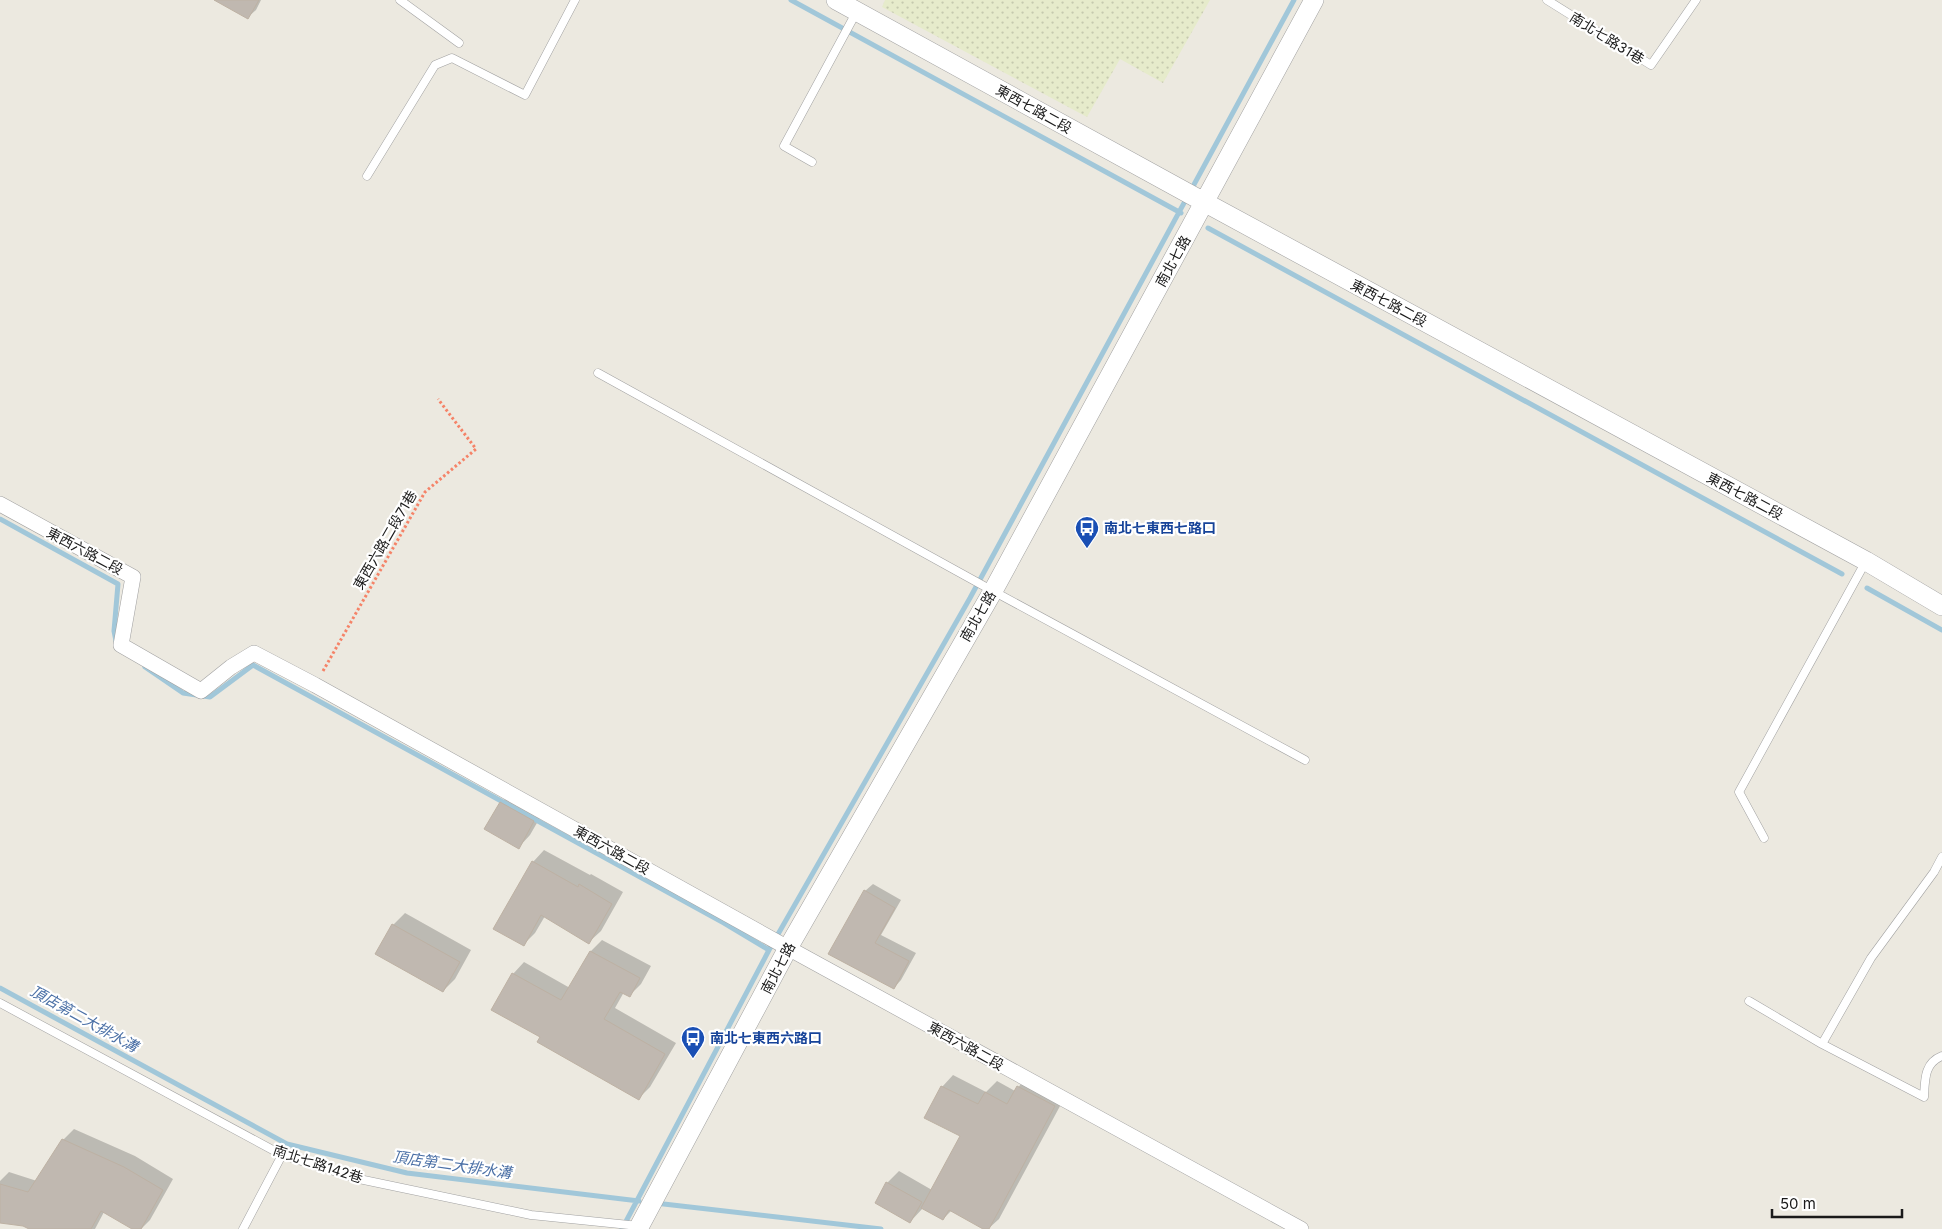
<svg xmlns="http://www.w3.org/2000/svg" width="1942" height="1229" viewBox="0 0 1942 1229" font-family="Inter,'Noto Sans TC',sans-serif">
<style>
.farmland{fill:url(#farmland-dots)}
.shadow{fill:#0003}
.lines{fill:none;stroke-linecap:round;stroke-linejoin:round}
.stream{stroke:#a1c7d9;stroke-width:5}
.building{fill:#c0b8b0;stroke:#bdb1a3}
.service-casing{stroke:#a1a1a1;stroke-width:9}
.minor-casing{stroke:#a1a1a1;stroke-width:16}
.tertiary-casing{stroke:#a1a1a1;stroke-width:20}
.path{stroke:#f58368;stroke-width:3;stroke-dasharray:2.5 2.5;stroke-linecap:butt}
.service{stroke:#fff;stroke-width:8}
.minor{stroke:#fff;stroke-width:15}
.tertiary{stroke:#fff;stroke-width:19}
.labels{text-anchor:middle;stroke-width:4.5;stroke-linejoin:round;paint-order:stroke}
.street-label{font-size:14px;fill:#1a1a1a;stroke:#fff}
.transit-label{font-size:14px;font-weight:bold;fill:#164399;stroke:#fff;text-anchor:start}
.water-label{font-size:15px;font-style:italic;fill:#4b70a6;stroke:#fff}
</style>
<defs>
<pattern id="farmland-dots" width="8" height="8" patternUnits="userSpaceOnUse" patternTransform="scale(1.25)"><rect width="8" height="8" fill="#e6ebcb"/><path d="M2 2h.1M6 6h.1" fill="none" stroke="#c5c9ae" stroke-width="1.8" stroke-linecap="round"/></pattern>
</defs>
<rect width="100%" height="100%" fill="#ece9e0"/>
<!-- farmland -->
<path class="farmland" d="M885 0H1210L1163 83 1120 59 1087 117 882 7Z"/>
<!-- shadow -->
<path class="shadow" d="M217 0H261L256 10 248 17Z
M513 791 545 809 530 835 519 847 501 803Z
M544 850 590 875 591 874 623 892 601 931 589 942 545 916 535 933 523 945 533 862Z
M873 884 901 900 881 935 916 953 901 980 894 988 829 954 865 891Z
M405 913 471 950 455 979 443 991 393 925Z
M602 940 651 966 641 984 630 995 624 992 615 1008 676 1043 650 1087 639 1098 541 1037 493 1010 513 974 524 962 570 988 591 951Z
M953 1075 986 1092 997 1081 1015 1091 1029 1075 1066 1095 999 1219 988 1229 952 1210 943 1219 923 1208 910 1222 887 1183 899 1171 932 1190 962 1135 942 1087Z
M74 1129 135 1156 173 1179 150 1220 141 1229H135L104 1212 95 1229H31L23 1224 0 1222V1181L9 1172 37 1181 63 1140Z"/>
<g class="lines">
<!-- stream -->
<path class="stream" d="M791 0 1181 213
M1208 228 1842 574
M0 519 118 584 114 631 116 641
M1867 588 1942 630
M145 667 183 693 210 697 253 665 724 923 769 950
M0 988 287 1144 407 1173 639 1201
M655 1203 881 1229
M622 1229 769 950 970 598 1294 0"/>
</g>
<!-- building -->
<path class="building" d="M214 0H259L248 19Z
M500 802 534 821 519 849 484 829Z
M532 861 578 887 579 884 612 904 589 944 541 915 524 946 493 929Z
M864 890 895 908 875 943 909 961 894 989 828 954Z
M392 924 460 962 443 992 375 954Z
M590 951 640 978 630 997 620 992 604 1019 665 1054 639 1100 537 1042 540 1037 491 1010 512 973 561 1000Z
M941 1086 978 1104 985 1092 1007 1104 1017 1086 1055 1106 989 1229H983L949 1210 943 1220 921 1208 960 1136 924 1118Z
M62 1139 124 1167 163 1190 141 1229H132L101 1211 91 1229H29L23 1226 0 1223V1184L28 1192Z
M886 1182 922 1202 910 1223 875 1203Z"/>
<g class="lines">
<!-- service casing -->
<g class="service-casing">
<path id="service" d="M400 0 459 43
M1547 0 1651 65 1696 0
M812 162 784 146 857 11
M367 176 435 65 452 58 525 95 575 0
M598 373 993 591 1305 760
M1764 838 1739 792 1866 561
M1749 1001 1822 1044 1924 1097C1925 1080 1924 1063 1942 1056
M0 1003 282 1155 359 1179 531 1215 639 1226
M1822 1044 1871 958 1934 872 1942 857
M243 1229 282 1155"/>
</g>
<!-- minor casing -->
<g class="minor-casing">
<path id="minor" d="M0 504 133 577 121 645 201 691 231 667 254 653 315 685 788 948 1301 1229"/>
</g>
<!-- tertiary casing -->
<g class="tertiary-casing">
<path id="tertiary" d="M836 0 1204 202 1866 561 1942 606
M638 1229 788 948 993 591 1314 0"/>
</g>
<!-- path -->
<path class="path" d="M323 671 425 492 476 449 438 399"/>
<!-- service -->
<use href="#service" class="service"/>
<!-- minor -->
<use href="#minor" class="minor"/>
<!-- tertiary -->
<use href="#tertiary" class="tertiary"/>
</g>
<!-- icons -->
<defs>
<g id="bus-pin" transform="scale(1.25)"><path d="M0 17L-7.5 6A9.5 9.5 0 1 1 7.5 6Z" fill="#1a4fb4" stroke="#fff"/><path d="M-5-6H5V4H4V6H2V4H-2V6H-4V4H-5ZM-3.5-4V0h7V-4ZM-3.5 1.2v1.5H-2V1.2ZM2 1.2v1.5H3.5V1.2Z" fill="#fff"/></g>
</defs>
<g fill-rule="evenodd">
<use href="#bus-pin" x="1087" y="528"/>
<use href="#bus-pin" x="693" y="1038"/>
</g>
<g class="labels">
<!-- street labels -->
<g class="street-label">
<text transform="translate(1607 38) rotate(32)" y="5">南北七路31巷</text>
<text transform="translate(1034 109) rotate(29)" y="5">東西七路二段</text>
<text transform="translate(1173 261) rotate(-61)" y="5">南北七路</text>
<text transform="translate(1389 303) rotate(28)" y="5">東西七路二段</text>
<text transform="translate(1745 496) rotate(28)" y="5">東西七路二段</text>
<text transform="translate(385 540) rotate(-60)" y="5">東西六路二段71巷</text>
<text transform="translate(85 551) rotate(28)" y="5">東西六路二段</text>
<text transform="translate(978 616) rotate(-60)" y="5">南北七路</text>
<text transform="translate(612 850) rotate(29)" y="5">東西六路二段</text>
<text transform="translate(778 968) rotate(-62)" y="5">南北七路</text>
<text transform="translate(966 1046) rotate(29)" y="5">東西六路二段</text>
<text transform="translate(318 1164) rotate(18)" y="5">南北七路142巷</text>
</g>
<!-- transit labels -->
<g class="transit-label">
<text x="1104" y="533">南北七東西七路口</text>
<text x="710" y="1043">南北七東西六路口</text>
</g>
<!-- water labels -->
<g class="water-label">
<text transform="translate(84 1019) rotate(29)" y="5">頂店第二大排水溝</text>
<text transform="translate(452 1165) rotate(8)" y="5">頂店第二大排水溝</text>
</g>
</g>
<!-- scale -->
<path d="M1772 1209v8h130v-8" fill="none" stroke="#1a1a1a" stroke-width="2.5"/>
<text x="1780" y="1209" font-size="15" fill="#1a1a1a" stroke="#ffffff" stroke-width="4" paint-order="stroke">50 m</text>
</svg>
